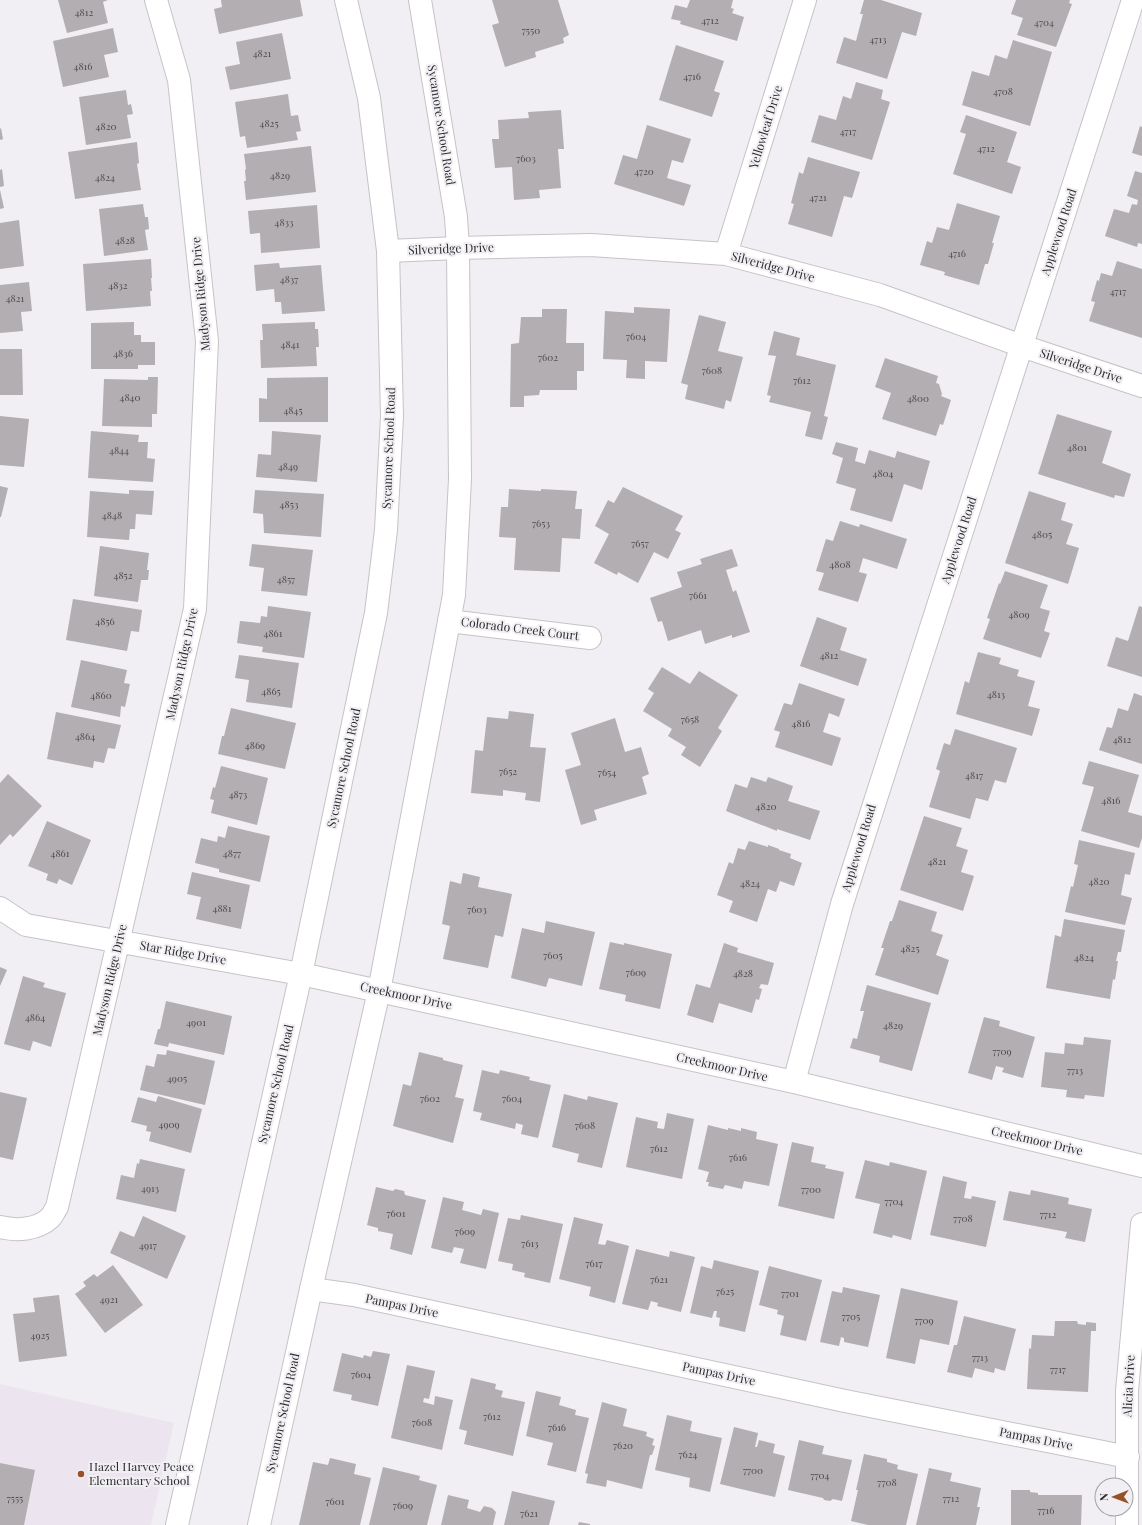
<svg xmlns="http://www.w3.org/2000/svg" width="1142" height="1525" viewBox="0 0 1142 1525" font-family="'Playfair Display',serif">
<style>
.built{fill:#ece5f0}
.building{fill:#b2aeb1}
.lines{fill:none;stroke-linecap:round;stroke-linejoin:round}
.minor-casing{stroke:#c6c3c7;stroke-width:24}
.major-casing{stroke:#c6c3c7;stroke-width:24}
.minor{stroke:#fff;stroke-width:22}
.major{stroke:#fff;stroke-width:22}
.poi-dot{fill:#975128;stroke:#f1eff3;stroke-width:1.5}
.labels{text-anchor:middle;stroke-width:4;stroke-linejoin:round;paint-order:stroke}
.number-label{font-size:10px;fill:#4e4c4f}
.street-label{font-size:12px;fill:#2d2c2e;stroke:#f1eff3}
.poi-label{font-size:12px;fill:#2d2c2e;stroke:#f1eff3;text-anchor:start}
</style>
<rect width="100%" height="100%" fill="#f1eff3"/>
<!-- built -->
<path class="built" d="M0 1384 174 1423 151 1525H0Z"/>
<!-- building -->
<path class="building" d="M58 0H108L103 2 108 23 67 33Z
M221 0H300L303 16 219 34 214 9 222 7Z
M492 0H558L569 35 563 38 564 43 535 52 536 57 505 67 492 25 499 23Z
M690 0H733L731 8 734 9 732 13 744 17 737 41 680 24 681 21 671 19 675 5 687 8Z
M864 0H881L922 13 916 36 902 32 887 79 836 63 844 37 856 41 863 14H860Z
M1016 0H1070L1069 3 1072 4 1056 47 1017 35 1023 18 1011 14Z
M113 28 118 52 104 55 109 77 63 87 53 41Z
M282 33 291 79 230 90 225 67 240 64 236 42Z
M1013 40 1052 52 1030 126 962 105 972 71 989 76 995 55 1007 59Z
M676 45 724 61 714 91 720 93 712 117 659 100Z
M856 82 883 90 881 99 890 102 872 160 811 142 819 115 836 120 843 96 851 99Z
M126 90 128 105 131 104 133 114 127 115 131 138 86 145 79 97Z
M288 94 291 116 298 115 301 131 296 132 298 140 247 148 245 136 240 137 235 102Z
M561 110 564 149H558L561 188 539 190 540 198 514 200 512 167 495 168 492 139H499L498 120 529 118 528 112Z
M966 115 1017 132 1007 162 1021 167 1012 194 953 174 966 134 960 132Z
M647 125 691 139 683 163 672 160 667 178 691 185 684 206 614 184 623 155 637 159Z
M1140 126 1142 127V156L1132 153Z
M1 128 3 139 0 140V129Z
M137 142 139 163 137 164 141 190 75 199 68 152Z
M311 146 316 192 246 200 244 181H246L245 170 246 169 244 154Z
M808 157 860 172 852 198 844 196 832 237 788 224 794 204 791 203 799 172 803 174Z
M2 169 4 186 0 187V170Z
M1135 171 1142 173V244L1138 243 1137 247 1105 236 1114 209 1129 213 1132 204 1137 205 1138 200 1127 196Z
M0 190 4 208 0 209Z
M957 203 1000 216 992 243H994L988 264H985L979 285 944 275 945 272 920 265 927 241 932 243 937 227 949 230Z
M143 204 145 217H148L149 229 145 230 148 250 104 256 99 209Z
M317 205 320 248 261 253 260 233 250 234 248 211Z
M19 220 24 266 0 269V223Z
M151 259 152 278H151L152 291H150L151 306 86 311 83 264Z
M1117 261 1142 269V338L1089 321 1095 302 1091 301 1097 280 1099 281 1101 273 1112 276Z
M279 263 280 268 321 265 325 311 282 314 281 302H275L274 289 256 291 254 265Z
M29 282 32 311 21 312 23 331 0 333V285Z
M634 307 670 309 667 362 645 361V379L626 378 627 360 603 359 605 311 634 313Z
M542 309H567L566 343H584V371H577V390H540L539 395 524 396V407H510L511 344 519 343 521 317H542Z
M699 315 726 322 718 351 743 357 731 402 726 400 724 409 685 399 688 385 681 383Z
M134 322V335H141V342H155V365H138V369H91V323Z
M315 322V329H318L319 347H316L317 366 261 368 260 340H263L262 324Z
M774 331 800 338 796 355 836 365 824 416 828 417 822 440 805 436 811 412 769 402 771 396 767 395 776 356 768 355Z
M0 349H22L23 395H0Z
M885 358 938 376 936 383 939 384 942 394 941 396 951 400 943 425 940 424 936 436 882 419 891 393 875 387Z
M148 377H158L157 414H152V427L102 426 104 379 148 380Z
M328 377V422H259V398L267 399V378Z
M1057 414 1112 431 1102 463 1131 474 1124 497 1115 495 1114 498 1038 474Z
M0 416 29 419 24 467 0 465Z
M91 431 139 435 138 442H148L147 458 155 459 153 482 88 478Z
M272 431 321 435 317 482 256 477 258 454 271 455Z
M836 442 858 448 855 461 865 464 869 450 895 458 897 451 930 461 922 490 904 484 892 522 850 510 856 489 836 483 843 458 832 454Z
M0 486 8 488 1 517H0Z
M623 487 683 516 675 530 681 533 668 559 654 552 638 583 618 572 617 575 594 563 609 534 595 526 608 500 614 503Z
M509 489 541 491V489L577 491 575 509H582L580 539 562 538 560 572 514 570 516 538 499 537 501 507H508Z
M129 490 154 491 152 515 136 514 135 529H130L129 540 87 537 90 491 129 494Z
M255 490 324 494 321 537 264 533 263 514 253 513Z
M1029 491 1066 503 1061 520 1073 524 1066 544 1079 548 1068 584 1005 563Z
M840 521 859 527 860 524 907 539 897 569 863 558 859 572 867 574 858 602 818 590 824 573 816 571 826 539 833 541Z
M252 544 313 550 307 596 261 591 264 568 249 566Z
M100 546 149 553 147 570H149L148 580H141L138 602 94 596Z
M732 549 738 566 726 570 733 592 736 590 750 632 732 638V635L705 644 701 630 668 641 662 621 658 622 650 598 682 587 677 572 702 564 700 559Z
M1005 571 1048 585 1040 608 1050 611 1044 631 1050 633 1041 658 983 639 990 619 987 618 999 583 1000 584Z
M73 599 142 610 139 632 131 631 127 651 66 640Z
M268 606 311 612 304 658 262 652 263 647 237 643 240 621 260 623 261 616 267 617Z
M1139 606 1142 607V677L1107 666 1116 637 1128 641Z
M817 617 847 628 840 650 867 659 858 686 800 666Z
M978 652 1001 658 999 664 1019 670 1017 676 1035 681 1028 706 1040 709 1032 736 956 714 965 681 969 683Z
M239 655 299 663 292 708 246 702 249 680 235 678Z
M81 660 127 670 124 683 130 684 125 707 121 706 120 717 71 707Z
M662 667 690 684 699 671 738 695 718 728 722 731 700 767 681 755 686 747 668 736 672 729 643 711 654 693 648 689Z
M799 683 845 699 839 717 829 713 823 732 841 738 832 766 775 747 780 732 774 730 784 703 792 705Z
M1134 693 1142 696V764L1099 750 1107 727 1112 728 1118 708 1128 711Z
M231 708 296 723 285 769 218 754 222 736H224Z
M509 711 534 714 530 747 546 748 540 802 525 800 526 793 503 790V796L471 793 475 750 483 751 487 717 508 719Z
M56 712 121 725 115 749 108 748 104 763 94 761 93 768 47 759Z
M615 718 625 752 641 747 649 774 642 777 647 794 594 810 597 820 581 825 565 770 581 765 571 733Z
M955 729 1017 748 1006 783 995 780 988 801 976 798 970 819 929 807 940 771 936 769 944 743 950 745Z
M1089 761 1139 775 1128 812 1142 816V838L1139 848 1081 831 1094 787 1082 784Z
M221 766 268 778 257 825 211 813 214 800 210 799 213 787 215 788Z
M8 774 42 806 13 837 10 834 0 845V783Z
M751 777 766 782 768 777 793 786 788 801 820 811 810 840 777 829V831L726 811 735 784 747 788Z
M924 816 962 828 956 846 968 850 961 872 974 876 963 911 900 890Z
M47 821 91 840 72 885 59 879 57 884 46 880 48 874 28 866Z
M228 826 270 836 260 882 219 872V869L195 863 201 838 217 842 218 836 225 838Z
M1079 840 1135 853 1130 875 1125 874 1121 895 1132 898 1125 925 1065 912 1071 886 1073 887 1078 865 1074 864Z
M749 841 768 847V845L779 849V850L791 854 790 858 802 863 794 886 780 881 776 892 768 889 757 922 729 912 733 901 717 895 729 862 733 864 738 848 745 850Z
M192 872 250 885 241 929 196 919 201 897 187 894Z
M463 873 480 877 478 887 512 894 503 937 495 935 488 968 443 959 450 926 442 924 450 881 461 884Z
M899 900 937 912 931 931 943 935 936 955 949 960 938 995 875 975 884 948H881L890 921H892Z
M1064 919 1125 930 1121 952H1118L1116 961H1118L1115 980 1113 979 1110 999 1046 988 1055 935 1061 937Z
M546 921 595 932 582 986 549 978 546 987 511 978 522 928 544 933Z
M610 942 624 945V943L672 954 660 1009 625 1001 626 995 599 989Z
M724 943 738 948 737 952 774 963 768 985 761 984 759 988 762 989 759 1000 756 999 752 1013 719 1003 713 1023 687 1015 696 984 710 988Z
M0 967 7 970 0 986Z
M23 976 45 983 43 987 66 993 51 1047 33 1041 30 1051 4 1044Z
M867 985 931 1003 912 1071 879 1062 880 1056 850 1048 853 1038 857 1039 864 1011H860Z
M166 1001 232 1016 224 1055 169 1043 168 1047 154 1044 158 1029H160Z
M984 1017 1000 1021 999 1026 1035 1037 1023 1078 1002 1072 1004 1068 996 1066 992 1080 968 1073Z
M1084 1037 1111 1040 1104 1097 1085 1095 1084 1099 1066 1097 1067 1090 1041 1087 1045 1052 1064 1054 1065 1043 1083 1045Z
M167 1050 215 1061 205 1105 140 1090 146 1065 154 1067 157 1054 166 1055Z
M419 1052 443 1058V1060L463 1065 455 1097 464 1099 453 1143 393 1126 403 1084 411 1086Z
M482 1070 499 1074 500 1070 530 1077 529 1080 551 1085 538 1138 521 1134 523 1125 516 1123 515 1129 480 1120 482 1113 473 1111Z
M0 1092 27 1098 13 1160 0 1157Z
M564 1094 587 1100 588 1096 618 1103 602 1168 577 1162 579 1154 552 1147Z
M158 1096 202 1109 191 1153 149 1141 151 1132 146 1131 147 1126 131 1122 138 1097 156 1102Z
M667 1113 694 1119 682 1179 626 1167 636 1117 658 1122 657 1128 664 1129Z
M708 1125 728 1130V1128L741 1131V1128L757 1132 756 1139 778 1144 769 1186 744 1181 742 1189 725 1185 723 1189 708 1186 709 1182H706L709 1172 698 1169Z
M792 1142 814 1147 811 1162 826 1165 825 1168 844 1172 834 1219 778 1206Z
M140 1159 185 1169 176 1212 116 1199 121 1175 134 1178 137 1163 139 1164Z
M865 1160 889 1166 890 1162 927 1171 911 1240 893 1235 892 1238 873 1233 880 1204 855 1198Z
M943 1176 967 1182 964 1198 971 1199 972 1196 996 1201 986 1247 930 1235Z
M376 1187 393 1191 395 1189 404 1191 405 1195 426 1200 412 1255 390 1249 393 1234 378 1231V1228L367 1225Z
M1031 1190 1069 1198 1068 1204 1092 1209 1085 1242 1065 1238 1067 1232 1003 1220 1009 1191 1030 1195Z
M443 1197 464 1202 462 1210 481 1215 483 1209 499 1213 486 1269 460 1263 464 1249 454 1247 452 1253 431 1248Z
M521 1215 563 1224 550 1283 524 1277 525 1273 512 1270 513 1264 498 1261 508 1218 520 1220Z
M143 1216 186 1236 167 1279 110 1253 120 1231 134 1237Z
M574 1217 603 1224 598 1244 605 1245 607 1240 629 1246 615 1303 589 1296 591 1287 559 1279Z
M636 1249 669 1257 670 1251 695 1257 681 1312 657 1306 658 1303 651 1301 648 1310 622 1304Z
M714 1260 759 1271 745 1332 719 1326 720 1318 716 1317 717 1311H714L712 1318 690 1313 701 1266 712 1269Z
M113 1265 143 1305 105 1333 75 1294 86 1286 83 1282 94 1274 97 1277Z
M769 1266 822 1280 806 1341 780 1335 784 1316 777 1314 778 1310 759 1305Z
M843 1287 880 1295 868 1347 844 1342V1338L841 1337 839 1346 820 1342 832 1291 842 1293Z
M901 1288 958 1301 949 1345 920 1339 915 1364 886 1358Z
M59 1295 67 1356 19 1362 13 1314 35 1312 33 1298Z
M964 1316 1016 1329 1005 1371 995 1368 994 1373 975 1368 972 1378 947 1372 954 1345H957Z
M1055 1321H1077L1078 1324 1086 1325V1322L1096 1323V1331H1091L1088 1392 1027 1389 1029 1348 1031 1349 1032 1335 1054 1336Z
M373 1351 390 1354 378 1406 351 1400 352 1395 333 1391 342 1353 363 1358 364 1355 371 1357Z
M407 1365 435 1371 429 1399 424 1398 423 1402 434 1405 435 1396 453 1400 442 1450 391 1438Z
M471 1378 496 1384 495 1389 503 1391 501 1397 525 1402 513 1456 464 1444 467 1431 459 1429Z
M536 1391 561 1397 559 1405 576 1410 575 1415 589 1418 576 1472 547 1465 553 1443 526 1436Z
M602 1402 627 1409 623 1426 647 1432 646 1436 654 1439 652 1445 655 1446 652 1455H650L642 1489 607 1480 606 1487 586 1483 588 1474 585 1473Z
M667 1415 692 1421 690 1431 722 1438 710 1492 689 1487 690 1478 655 1470Z
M734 1427 758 1433 755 1447H757L759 1440 775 1444 773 1453 785 1456 775 1497 720 1484Z
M799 1440 824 1446 822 1454 852 1460 842 1501 833 1499 830 1501 824 1500 823 1498 788 1490Z
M864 1454 887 1459V1462L898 1465 897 1469 918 1474 906 1525H868L851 1521 858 1490H856Z
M330 1458 356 1464 354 1474 371 1478 360 1525H299L313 1462 328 1465Z
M0 1463 35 1470 24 1525H0Z
M383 1467 420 1476 419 1480 437 1485 427 1525H369Z
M929 1468 952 1473 950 1481 981 1488 977 1507H980L976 1525H916Z
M1011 1490H1030V1492L1038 1493V1495H1082L1081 1525H1011Z
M512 1491 555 1501 549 1525H504Z
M448 1495 469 1500 467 1508 480 1512 484 1506 492 1508 496 1512 493 1525H441Z
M579 1522 590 1524V1525H578Z"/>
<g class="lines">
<!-- minor casing -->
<g class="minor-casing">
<path id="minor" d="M388 251 458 248 591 245 726 254 880 295 1022 346 1142 386
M726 254 805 0
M449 621 590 638
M0 908 26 925 301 974 379 991 794 1082 1142 1166
M794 1082 842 904 1133 0
M0 1227C16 1231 37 1230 50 1218 53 1215 55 1210 57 1207L195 609 207 341 179 80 156 0
M311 1289 354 1295 845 1401 1128 1457
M1127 1525V1391L1142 1224"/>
</g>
<!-- major casing -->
<g class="major-casing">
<path id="major" d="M177 1525 301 974 376 613 386 530 392 416 388 251 369 98 346 0
M259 1525 311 1289 379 991 454 595 460 479 458 248 456 217 420 0"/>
</g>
<!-- minor -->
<use href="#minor" class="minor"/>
<!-- major -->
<use href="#major" class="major"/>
</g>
<!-- markers -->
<circle class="poi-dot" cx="81" cy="1474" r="4"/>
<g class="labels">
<!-- number labels -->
<g class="number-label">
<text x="84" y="16">4812</text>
<text x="710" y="24">4712</text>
<text x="1044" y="26">4704</text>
<text x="531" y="34">7550</text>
<text x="878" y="43">4713</text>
<text x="262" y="57">4821</text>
<text x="83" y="70">4816</text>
<text x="692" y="80">4716</text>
<text x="1003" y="95">4708</text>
<text x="269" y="127">4825</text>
<text x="106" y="130">4820</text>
<text x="848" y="135">4717</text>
<text x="986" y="152">4712</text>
<text x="526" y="162">7603</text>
<text x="644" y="175">4720</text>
<text x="280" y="179">4829</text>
<text x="105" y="181">4824</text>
<text x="818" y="201">4721</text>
<text x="284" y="226">4833</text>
<text x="125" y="244">4828</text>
<text x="957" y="257">4716</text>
<text x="289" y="283">4837</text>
<text x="118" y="289">4832</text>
<text x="1118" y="295">4717</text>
<text x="15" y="302">4821</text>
<text x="636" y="340">7604</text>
<text x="290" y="348">4841</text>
<text x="123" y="357">4836</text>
<text x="548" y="361">7602</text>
<text x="712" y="374">7608</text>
<text x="802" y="384">7612</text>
<text x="130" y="401">4840</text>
<text x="918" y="402">4800</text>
<text x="293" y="414">4845</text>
<text x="1077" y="451">4801</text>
<text x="119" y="454">4844</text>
<text x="288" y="470">4849</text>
<text x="883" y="477">4804</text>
<text x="289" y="508">4853</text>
<text x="112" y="519">4848</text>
<text x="541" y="527">7653</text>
<text x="1042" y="538">4805</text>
<text x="640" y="547">7657</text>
<text x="840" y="568">4808</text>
<text x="123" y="579">4852</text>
<text x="286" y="583">4857</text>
<text x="698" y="599">7661</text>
<text x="1019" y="618">4809</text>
<text x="105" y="625">4856</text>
<text x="273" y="637">4861</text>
<text x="829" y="659">4812</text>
<text x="271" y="695">4865</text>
<text x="996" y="698">4813</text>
<text x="101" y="699">4860</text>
<text x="690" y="723">7658</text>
<text x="801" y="727">4816</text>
<text x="85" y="740">4864</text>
<text x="1122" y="743">4812</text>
<text x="255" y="749">4869</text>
<text x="508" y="775">7652</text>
<text x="607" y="776">7654</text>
<text x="974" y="779">4817</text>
<text x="238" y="798">4873</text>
<text x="1111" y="804">4816</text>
<text x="766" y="810">4820</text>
<text x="60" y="857">4861</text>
<text x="232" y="857">4877</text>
<text x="937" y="865">4821</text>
<text x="1099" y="885">4820</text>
<text x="750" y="887">4824</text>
<text x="222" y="912">4881</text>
<text x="477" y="913">7603</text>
<text x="910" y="952">4825</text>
<text x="553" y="959">7605</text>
<text x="1084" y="961">4824</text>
<text x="636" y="976">7609</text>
<text x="743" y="977">4828</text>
<text x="35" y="1021">4864</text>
<text x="196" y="1026">4901</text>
<text x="893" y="1029">4829</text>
<text x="1002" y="1055">7709</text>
<text x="1075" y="1074">7713</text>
<text x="177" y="1082">4905</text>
<text x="430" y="1102">7602</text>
<text x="512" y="1102">7604</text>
<text x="169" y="1128">4909</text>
<text x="585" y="1129">7608</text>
<text x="659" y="1152">7612</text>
<text x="738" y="1161">7616</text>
<text x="150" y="1192">4913</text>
<text x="811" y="1193">7700</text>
<text x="894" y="1205">7704</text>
<text x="396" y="1217">7601</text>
<text x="1048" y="1218">7712</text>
<text x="963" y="1222">7708</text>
<text x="465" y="1235">7609</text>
<text x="530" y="1247">7613</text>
<text x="148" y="1249">4917</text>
<text x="594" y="1267">7617</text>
<text x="659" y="1283">7621</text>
<text x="725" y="1295">7625</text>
<text x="790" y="1297">7701</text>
<text x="109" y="1303">4921</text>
<text x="851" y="1320">7705</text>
<text x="924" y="1324">7709</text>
<text x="40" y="1339">4925</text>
<text x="980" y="1361">7713</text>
<text x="1058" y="1373">7717</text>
<text x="361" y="1378">7604</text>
<text x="492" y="1420">7612</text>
<text x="422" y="1426">7608</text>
<text x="557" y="1431">7616</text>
<text x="623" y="1449">7620</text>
<text x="688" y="1458">7624</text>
<text x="753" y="1474">7700</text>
<text x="820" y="1479">7704</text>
<text x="887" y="1486">7708</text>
<text x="15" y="1502">7555</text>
<text x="951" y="1502">7712</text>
<text x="335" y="1505">7601</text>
<text x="403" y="1509">7609</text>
<text x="1046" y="1514">7716</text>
<text x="529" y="1517">7621</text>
</g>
<!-- street labels -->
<g class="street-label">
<text transform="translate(441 125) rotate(81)" y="4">Sycamore School Road</text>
<text transform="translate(766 127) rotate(-73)" y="4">Yellowleaf Drive</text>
<text transform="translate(1059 232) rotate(-72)" y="4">Applewood Road</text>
<text transform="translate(451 249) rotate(-2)" y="4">Silveridge Drive</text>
<text transform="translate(773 267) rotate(15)" y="4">Silveridge Drive</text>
<text transform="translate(201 294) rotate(-95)" y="4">Madyson Ridge Drive</text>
<text transform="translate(1081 366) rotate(18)" y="4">Silveridge Drive</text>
<text transform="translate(389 448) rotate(-88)" y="4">Sycamore School Road</text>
<text transform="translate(959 540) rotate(-72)" y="4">Applewood Road</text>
<text transform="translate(520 629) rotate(7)" y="4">Colorado Creek Court</text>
<text transform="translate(182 664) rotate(-78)" y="4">Madyson Ridge Drive</text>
<text transform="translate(344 768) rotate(-78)" y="4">Sycamore School Road</text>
<text transform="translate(859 848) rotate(-73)" y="4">Applewood Road</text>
<text transform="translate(183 953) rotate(10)" y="4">Star Ridge Drive</text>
<text transform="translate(110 980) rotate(-77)" y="4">Madyson Ridge Drive</text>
<text transform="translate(406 996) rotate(12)" y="4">Creekmoor Drive</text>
<text transform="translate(722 1067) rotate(13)" y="4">Creekmoor Drive</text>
<text transform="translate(276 1084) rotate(-77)" y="4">Sycamore School Road</text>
<text transform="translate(1037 1141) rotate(13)" y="4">Creekmoor Drive</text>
<text transform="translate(402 1306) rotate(12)" y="4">Pampas Drive</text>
<text transform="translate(719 1374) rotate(12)" y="4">Pampas Drive</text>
<text transform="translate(1129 1386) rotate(-87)" y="4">Alicia Drive</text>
<text transform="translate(283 1413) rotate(-78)" y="4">Sycamore School Road</text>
<text transform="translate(1036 1439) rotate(11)" y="4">Pampas Drive</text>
</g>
<!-- poi labels -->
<g class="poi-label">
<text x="89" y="1471">Hazel Harvey Peace<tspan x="89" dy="14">Elementary School</tspan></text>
</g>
</g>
<!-- north arrow -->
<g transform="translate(1114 1497) rotate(269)"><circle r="19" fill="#f1eff3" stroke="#a3a1a4"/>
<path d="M0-3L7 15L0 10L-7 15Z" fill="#975128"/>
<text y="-6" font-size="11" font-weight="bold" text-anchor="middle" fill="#2d2c2e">N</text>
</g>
</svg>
